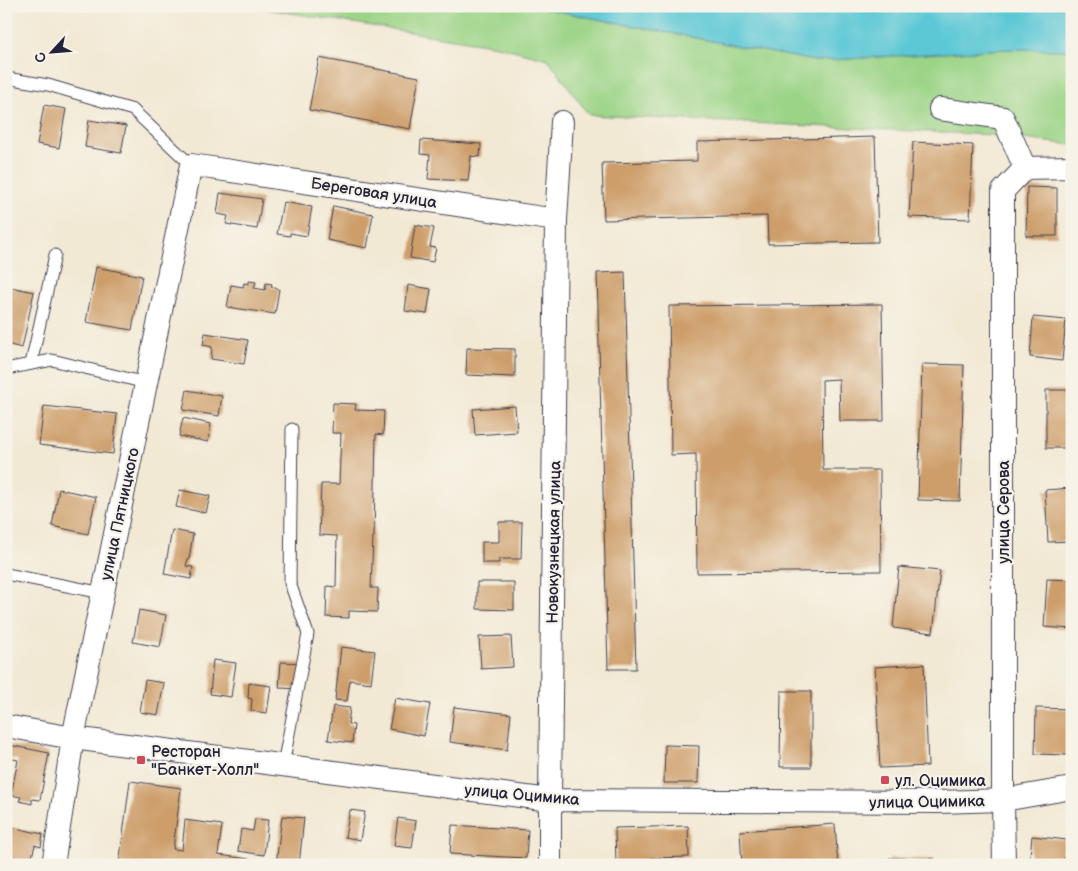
<svg xmlns="http://www.w3.org/2000/svg" width="1078" height="871" viewBox="0 0 1078 871" font-family="'Balsamiq Sans',sans-serif">
<style>
.green{fill:#9bd487;stroke:#5e7b61}
.water{fill:#5cc8d6;stroke:#3f7588}
.building{fill:#cd9e6b}
.lines{fill:none;stroke-linecap:round;stroke-linejoin:round}
.service-casing{stroke:#414052;stroke-width:13}
.minor-casing{stroke:#414052;stroke-width:24}
.service{stroke:#fff;stroke-width:11}
.minor{stroke:#fff;stroke-width:22}
.poi-dot{fill:#d1495b;stroke:#f7f3e8;stroke-width:2}
.labels{text-anchor:middle;stroke-width:4.5;stroke-linejoin:round;paint-order:stroke}
.street-label{font-size:16px;fill:#22223b;stroke:#f7f3e8}
.poi-label{font-size:16px;fill:#22223b;stroke:#f7f3e8;text-anchor:start}
</style>
<rect width="100%" height="100%" fill="#f7f3e8"/>
<filter id="ink" filterUnits="userSpaceOnUse"><feTurbulence type="fractalNoise" baseFrequency=".02" numOctaves="2"/><feDisplacementMap in="SourceGraphic" scale="10" xChannelSelector="R" yChannelSelector="G"/><feConvolveMatrix kernelMatrix="1 2 1 2 8 2 1 2 1" color-interpolation-filters="sRGB"/></filter>
<filter id="wash" filterUnits="userSpaceOnUse"><feTurbulence type="fractalNoise" baseFrequency=".0096" numOctaves="4" result="noise"/><feDisplacementMap in="SourceGraphic" scale="20" xChannelSelector="R" yChannelSelector="G"/><feGaussianBlur stdDeviation="1.12" result="paint"/><feColorMatrix in="noise" values="0 0 0 0 0 0 0 0 0 0 0 0 0 0 0 0 0 1.4 0 .05"/><feComposite in="paint" operator="in"/></filter>
<g filter="url(#wash)">
<rect width="100%" height="100%" fill="#f2e9d4"/>
<!-- green -->
<path class="green" d="M247 6H531L815 61 1005 49 1072 50V145L992 135 589 115 548 59 497 46Z"/>
<!-- water -->
<path class="water" d="M531 6H1072V50L1005 49 815 61Z"/>
<g id="blocks">
<!-- building -->
<path class="building" d="M319 58 419 77 410 129 309 110Z
M44 105 66 109 59 148 37 144Z
M89 120 126 126 121 153 85 147Z
M875 137 878 242 768 244 767 216 604 220 602 163 697 161V142Z
M421 140 481 144 480 157 471 156 468 181 428 179 430 155 420 154Z
M913 142 973 145 970 219 909 217Z
M1027 187 1057 188V236H1026Z
M220 193 262 199 257 229 226 224 228 216 217 214Z
M283 202 312 207 307 236 290 233V236L277 234Z
M333 206 373 214 367 248 327 240Z
M415 225 434 228 430 247 436 248 433 262 410 258Z
M96 267 142 276 132 330 86 322Z
M625 272 636 669H608L597 273Z
M249 281 256 282 254 288 265 290 266 283 272 284 271 287 279 289 275 314 227 307 231 285 243 287 244 283 249 284Z
M408 285 431 289 427 314 405 311Z
M6 286 34 292 22 348 6 344Z
M882 304 884 421H840L839 379 822 380 823 470H880L881 571 697 573 696 454 671 455 669 306Z
M1033 317 1066 320 1062 361 1030 357Z
M205 333 248 340 244 364 211 359 212 347 203 345Z
M467 348 515 349V377L466 375Z
M922 364 964 365 960 501 918 500Z
M187 390 222 396 219 416 183 410Z
M1046 390H1072V448H1046Z
M333 403 356 404 355 410 384 411 383 435 376 434 374 537H373L371 588H378L377 612 349 611V618L326 617 327 586 336 587 337 536 319 535 321 484H339L341 433H332Z
M44 406 117 414 113 454 39 445Z
M515 406 517 432 475 435 473 409Z
M183 418 211 424 208 442 179 436Z
M1072 488V541L1048 542 1045 490Z
M59 489 96 497 88 534 52 526Z
M180 490 210 496 206 513 176 507Z
M499 522H522L521 559H499V563H482V542H499Z
M172 530 193 534 189 559H188L186 566 193 567 191 579 164 574Z
M899 567 940 571 933 633 893 628Z
M1047 579 1072 580V629L1044 627Z
M477 582H514V610L477 609Z
M139 610 166 615 160 647 133 642Z
M511 636 513 667 481 669 479 637Z
M341 647 375 651 371 683 350 680 347 701 335 700Z
M213 660 236 663 231 697 210 694Z
M281 662 304 663 302 689 279 688Z
M924 664 928 766 880 768 875 667Z
M145 680 164 683 158 715 140 712Z
M249 683 271 686 267 713 251 711 252 699 248 698Z
M781 691H811V767H780Z
M395 698 430 704 424 736 389 729Z
M333 706 350 708 348 724 354 725 352 743 328 740Z
M454 707 511 714 507 750 450 742Z
M1036 708 1071 709 1069 755 1035 754Z
M9 745 49 753 40 800 32 799V804L19 801 21 797 11 795 18 760 7 758Z
M665 745 699 746 698 783H664Z
M130 781 181 788 173 849 182 850 185 820 222 825 218 855 249 859 248 865H119Z
M350 810 365 812 360 840 345 837Z
M282 816 304 818 299 865 276 864Z
M398 818 416 821 412 848 394 846Z
M255 819 268 820 264 855 238 851 241 829 253 831Z
M835 824 838 865H742L740 831Z
M452 825 528 830 526 858 450 854Z
M6 826 43 834 41 847 35 845 30 865H6Z
M688 826 689 857 651 858V865H616L615 828Z
M1032 836 1067 840 1064 865H1029Z
M889 858 934 859V865H889Z"/>
</g>
</g>
<g filter="url(#ink)">
<use href="#blocks" fill-opacity="0" stroke="#414052" stroke-width="1"/>
<g class="lines">
<!-- service casing -->
<g class="service-casing">
<path id="service" d="M6 78 48 85 133 110 191 165
M31 364 55 255
M6 369 52 360 146 383
M6 574 103 593
M283 765 308 634 290 583 292 429"/>
</g>
<!-- minor casing -->
<g class="minor-casing">
<path id="minor" d="M940 109 1003 118 1025 168 1072 167
M6 726 73 738 550 800 939 802 1003 800 1072 788
M53 865 73 738 191 165 556 220
M550 865V800L556 220 562 122
M1004 865 1003 800V191L1025 168"/>
</g>
<!-- service -->
<use href="#service" class="service"/>
<!-- minor -->
<use href="#minor" class="minor"/>
</g>
</g>
<!-- markers -->
<g class="poi-dot">
<rect x="136" y="755" width="10" height="10" rx="2.5"/>
<rect x="880" y="775" width="10" height="10" rx="2.5"/>
</g>
<g class="labels">
<!-- street labels -->
<g class="street-label">
<text transform="translate(374 192) rotate(9)" y="6">Береговая улица</text>
<text transform="translate(1003 512) rotate(-90)" y="6">улица Серова</text>
<text transform="translate(119 514) rotate(-78)" y="6">улица Пятницкого</text>
<text transform="translate(553 542) rotate(-89)" y="6">Новокузнецкая улица</text>
<text transform="translate(522 794) rotate(5)" y="6">улица Оцимика</text>
<text transform="translate(927 801) rotate(-1)" y="6">улица Оцимика</text>
</g>
<!-- poi labels -->
<g class="poi-label">
<text x="151" y="757">Ресторан<tspan x="151" dy="18">"Банкет-Холл"</tspan></text>
<text x="895" y="786">ул. Оцимика</text>
</g>
</g>
<!-- margin -->
<rect width="1078" height="871" fill="none" stroke="#f7f3e8" stroke-width="25"/>
<!-- north arrow -->
<g transform="translate(52 52) rotate(244)" stroke="#f7f3e8" stroke-width="4" paint-order="stroke">
<path d="M0-4L9 19L0 12L-9 19Z" fill="#22223b"/>
<text y="-8" font-size="14" font-weight="bold" text-anchor="middle" fill="#22223b">С</text>
</g>
</svg>
